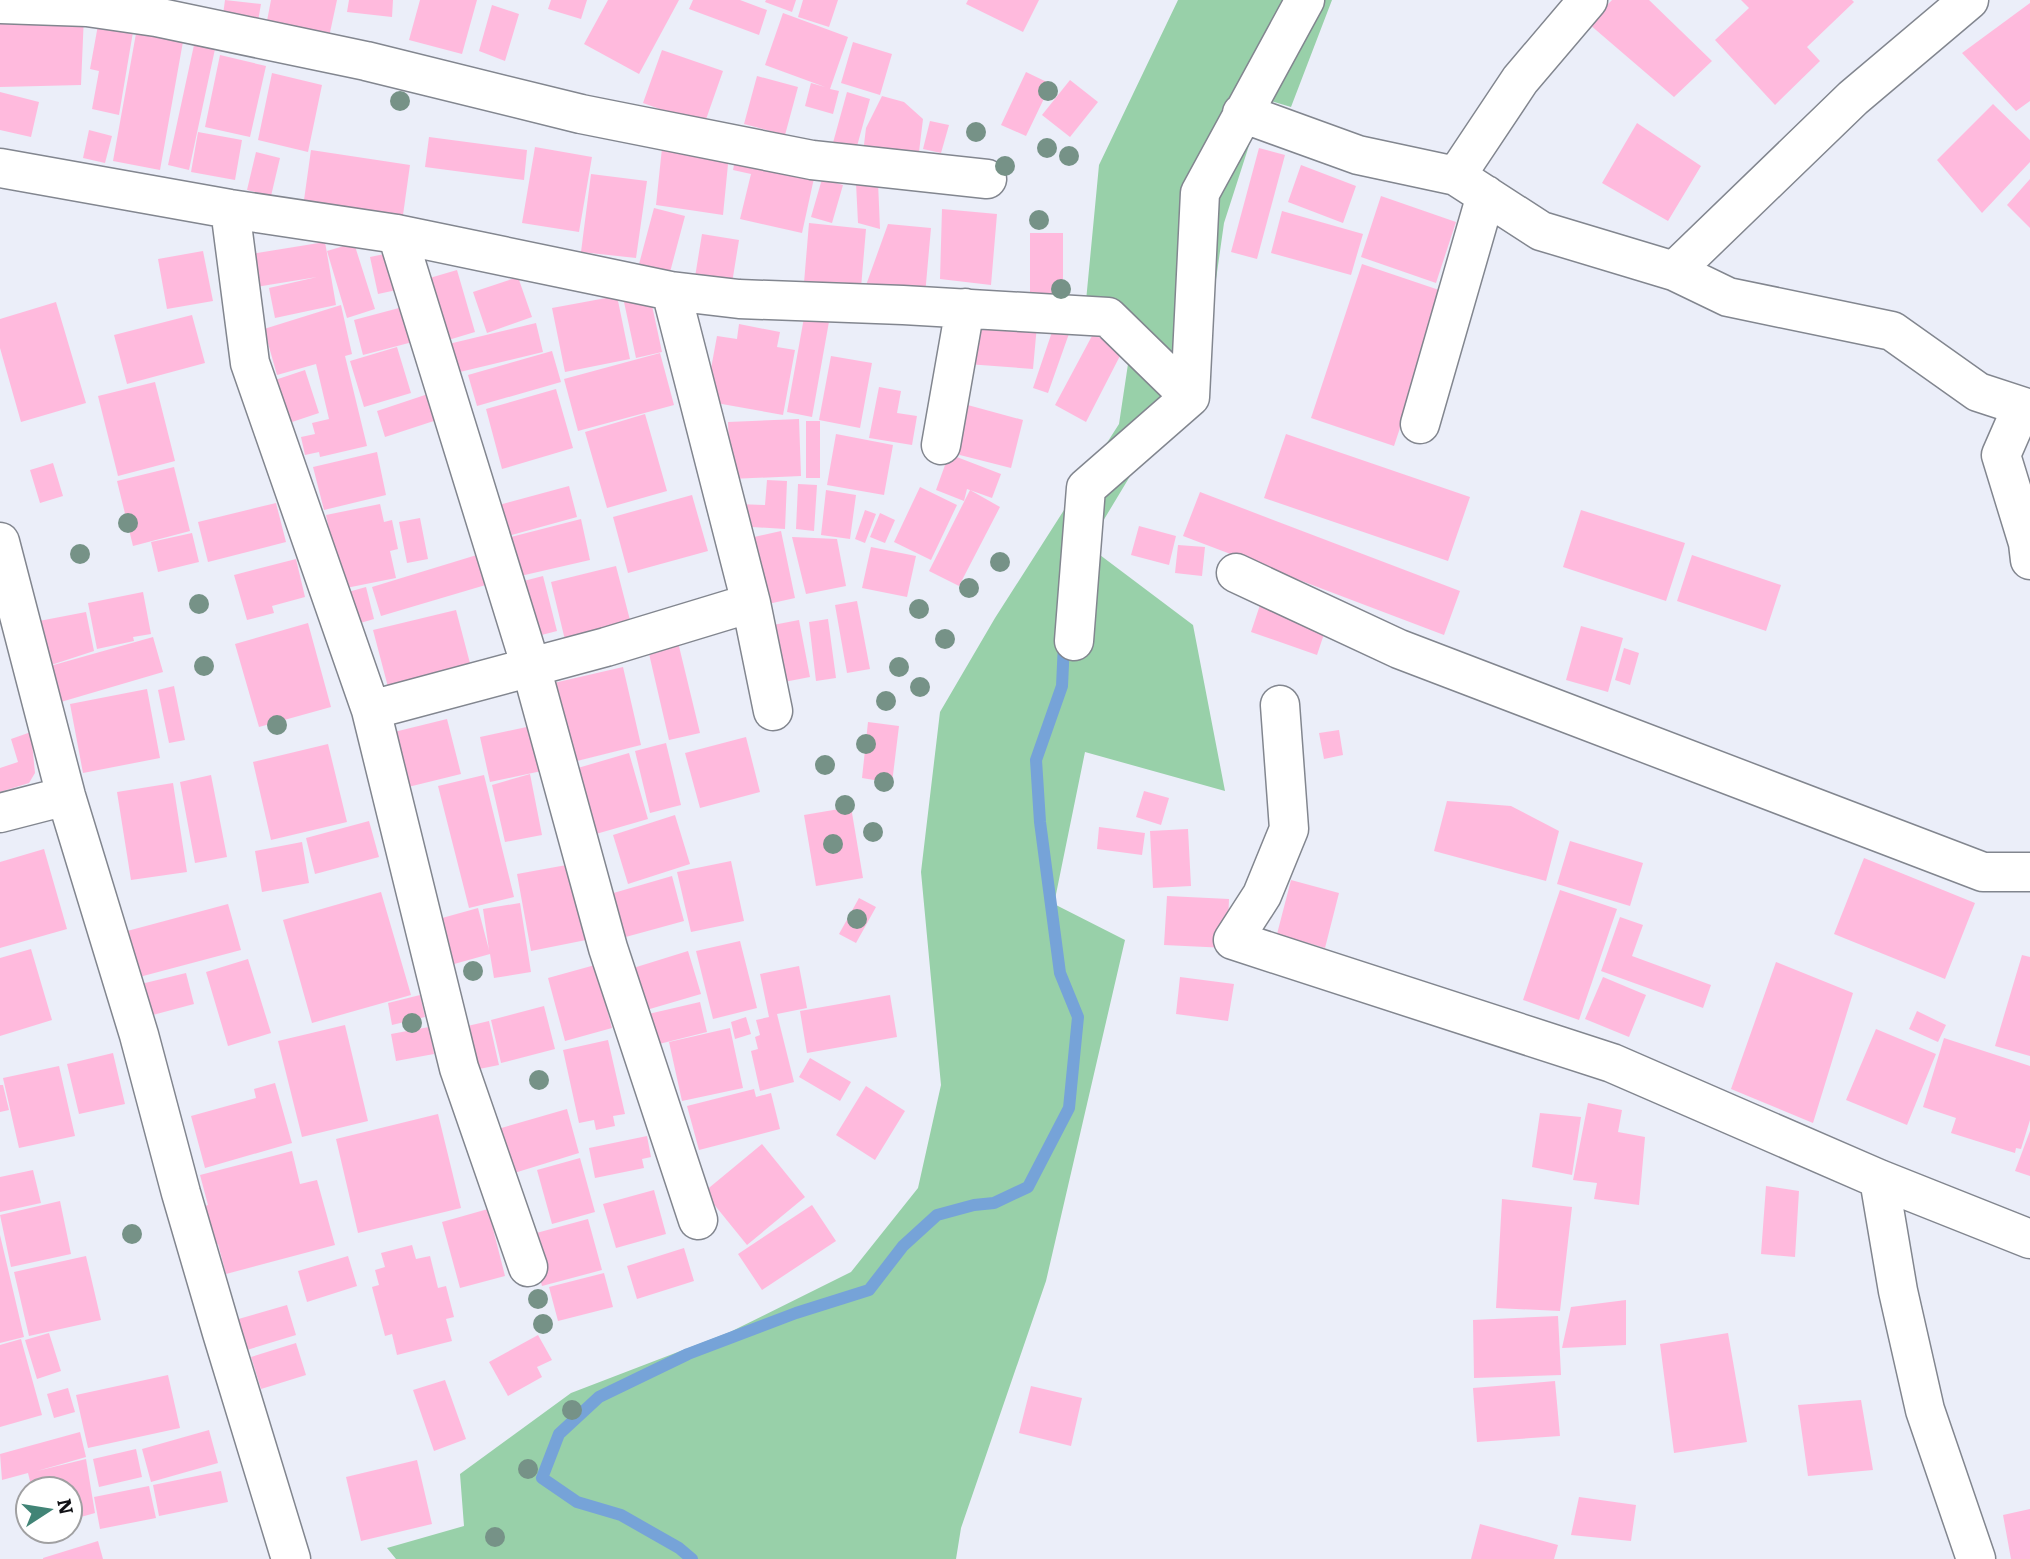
<svg xmlns="http://www.w3.org/2000/svg" width="2030" height="1559" viewBox="0 0 2030 1559" font-family="Literata,serif">
<style>
.green{fill:#98d0a9}
.lines{fill:none;stroke-linecap:round;stroke-linejoin:round}
.stream{stroke:#76a3d8;stroke-width:12}
.building{fill:#ffbadd}
.minor-casing{stroke:#82868f;stroke-width:41}
.minor{stroke:#fff;stroke-width:38}
.tree{fill:#769287}
</style>
<rect width="100%" height="100%" fill="#ebeef9"/>
<!-- green -->
<path class="green" d="M1178 0H1332L1291 107 1264 99 1224 223 1206 350 1088 546 1193 625 1225 791 1085 752 1054 904 1125 940 1046 1281 961 1528 956 1559H396L387 1548 464 1526 460 1474 571 1393 730 1332 851 1272 918 1188 941 1085 921 872 940 712 995 618 1119 424 1131 344 1086 301 1099 165Z"/>
<g class="lines">
<!-- stream -->
<path class="stream" d="M692 1559 679 1548 621 1515 577 1502 542 1478 559 1434 599 1397 688 1354 796 1313 869 1290 903 1246 937 1215 974 1205 994 1203 1028 1187 1069 1108 1078 1017 1060 973 1040 822 1036 760 1062 686 1064 643"/>
</g>
<!-- building -->
<path class="building" d="M225 0 261 4 258 21 223 15Z
M271 0H337L329 37 267 21Z
M349 0H393L392 17 347 12Z
M420 0H477L462 54 409 40Z
M551 0H587L581 19 548 9Z
M608 0H679L639 74 584 44Z
M693 0H740L767 10 759 35 689 9Z
M766 0H796L792 12 765 2Z
M803 0H838L829 27 798 17Z
M968 0H1039L1023 32 966 4Z
M1612 0H1649L1712 61 1674 97 1589 24Z
M1741 0H1852L1854 2 1807 47 1820 61 1775 105 1715 40 1749 8Z
M2030 3V101L2016 111 1962 53Z
M492 5 519 14 505 61 479 51Z
M783 13 848 37 830 89 839 91 833 114 805 106 811 83 825 87 765 65Z
M0 14 84 15 81 85 0 87Z
M100 14 135 20 119 115 92 109 99 71 90 69Z
M137 28 184 36 160 170 113 161Z
M853 42 892 54 880 95 841 83Z
M194 45 215 49 189 170 168 165Z
M662 50 723 71 704 125 643 103Z
M220 55 266 66 250 137 205 127Z
M1026 72 1051 84 1026 136 1001 125Z
M272 73 322 85 308 152 258 140Z
M757 76 798 87 785 135 744 124Z
M1070 80 1098 102 1070 137 1042 115Z
M0 92 39 102 31 137 0 130Z
M847 92 870 99 854 157 831 150Z
M882 96 904 102 923 119 918 160 863 153 866 128Z
M1993 104 2030 140V162L1982 213 1937 160Z
M930 121 949 125 941 153 923 149Z
M1637 123 1701 166 1668 221 1602 183Z
M89 130 112 136 105 163 83 158Z
M198 132 242 140 235 180 191 172Z
M429 137 527 150 524 180 425 167Z
M535 147 592 157 579 232 522 223Z
M662 148 729 154 723 215 656 205Z
M1259 148 1285 155 1257 259 1231 252Z
M311 150 410 165 403 215 304 200Z
M737 150 816 169 802 233 740 219 751 174 733 170Z
M256 152 280 158 271 196 247 190Z
M1301 165 1356 186 1343 223 1288 202Z
M591 174 647 181 636 258 581 252Z
M822 179 843 185 832 223 811 217Z
M2030 179V228L2007 205Z
M878 182 880 229 858 223 856 183Z
M1381 196 1456 222 1436 283 1361 257Z
M654 208 685 216 669 276 638 268Z
M942 209 997 214 991 285 940 279Z
M1282 211 1363 234 1351 275 1271 253Z
M809 223 866 229 861 288 804 283Z
M888 224 931 228 925 295 865 288Z
M1030 233H1063V298H1030Z
M702 234 739 240 732 283 695 277Z
M325 242 336 305 275 318 269 288 317 277 256 287 251 254Z
M354 243 375 309 347 318 327 251Z
M203 251 213 301 167 309 158 259Z
M399 251 406 288 378 294 370 257Z
M1362 264 1445 292 1394 446 1311 418Z
M457 270 475 332 435 344 416 282Z
M518 277 532 317 487 333 473 292Z
M617 296 630 359 565 372 552 308Z
M650 296 662 352 636 358 624 302Z
M56 302 86 403 21 422 0 348V319Z
M414 304 424 339 363 355 354 320Z
M341 305 352 354 345 356 367 446 320 457 319 452 305 455 301 437 315 434 312 423 329 419 316 364 277 375 264 329Z
M805 312 830 316 812 417 787 412Z
M192 315 205 363 127 384 114 335Z
M970 320 1037 325 1033 369 967 364Z
M536 323 543 352 443 376 436 347Z
M1055 323 1071 328 1048 393 1033 388Z
M739 324 780 332 777 347 795 350 783 415 705 401 717 336 737 339Z
M1093 334 1123 350 1086 422 1055 405Z
M397 347 411 393 364 407 350 361Z
M552 351 561 382 477 406 468 375Z
M660 353 674 405 578 431 564 379Z
M831 356 872 363 860 428 819 420Z
M305 370 319 413 289 423 275 380Z
M155 382 175 461 118 476 98 396Z
M879 387 901 391 897 413 917 416 912 445 869 438Z
M556 389 573 448 502 469 486 409Z
M437 391 446 417 385 437 377 411Z
M964 404 1023 420 1011 468 952 453Z
M645 414 667 491 607 508 585 432Z
M799 419 801 476 730 479 728 422Z
M806 421H820V478H806Z
M836 434 893 445 884 495 827 485Z
M1286 434 1470 497 1448 561 1264 498Z
M377 452 386 495 324 510 313 467Z
M949 454 1001 474 992 498 967 489 964 501 936 490Z
M53 463 63 496 40 503 30 470Z
M174 467 190 531 133 546 117 481Z
M767 480 787 481 785 529 736 526 737 504 765 505Z
M798 484 817 485 814 531 796 529Z
M569 486 577 517 504 537 495 506Z
M920 487 957 505 931 560 894 542Z
M826 490 856 495 850 539 821 535Z
M970 490 1000 507 959 586 929 571Z
M1200 492 1460 591 1444 635 1183 536Z
M692 495 708 551 628 573 613 517Z
M276 503 286 542 208 562 198 522Z
M380 504 384 522 392 520 398 549 390 551 396 578 341 589 326 515Z
M865 510 876 514 865 543 855 539Z
M1581 510 1685 543 1666 601 1563 567Z
M880 513 895 520 885 543 870 537Z
M420 518 428 559 407 563 399 522Z
M581 519 590 560 516 577 507 538Z
M1139 526 1176 536 1169 565 1131 555Z
M781 531 795 598 768 604 754 537Z
M192 533 199 562 158 572 151 542Z
M792 537 837 539 846 586 806 594Z
M1178 545 1205 547 1202 576 1175 573Z
M871 547 916 556 907 597 862 588Z
M480 554 489 584 381 616 372 587Z
M1692 555 1781 585 1766 631 1677 601Z
M296 559 305 597 272 606 274 613 247 620 234 575Z
M616 566 631 624 565 640 551 582Z
M543 576 557 631 530 638 516 583Z
M366 587 374 619 350 626 341 594Z
M143 592 151 634 133 637 134 641 97 649 88 603Z
M857 601 870 669 847 673 835 605Z
M1261 602 1327 625 1317 655 1251 632Z
M456 610 471 667 388 687 373 630Z
M86 612 94 651 48 666 39 621Z
M828 619 836 678 816 681 809 622Z
M799 620 810 677 784 682 773 625Z
M308 623 331 707 259 727 235 644Z
M1581 626 1623 638 1608 692 1566 680Z
M153 637 163 672 54 704 43 668Z
M677 638 700 733 669 740 647 645Z
M1624 648 1639 653 1630 685 1615 680Z
M623 667 641 745 565 764 545 685Z
M174 686 185 740 169 743 158 690Z
M147 689 160 758 83 773 70 704Z
M447 719 461 774 400 789 386 734Z
M868 722 899 726 892 783 862 778Z
M536 725 546 770 490 782 480 737Z
M1339 730 1343 755 1324 759 1319 733Z
M31 732 35 773 29 783 0 792V768L18 762 11 739Z
M746 737 760 792 700 808 685 753Z
M666 743 681 805 650 813 635 751Z
M328 744 347 822 271 840 253 762Z
M629 753 648 819 589 836 571 770Z
M530 774 542 835 505 842 492 785Z
M211 775 227 857 195 863 180 782Z
M484 775 514 897 469 908 438 786Z
M173 783 187 872 131 880 117 792Z
M1144 791 1169 798 1161 825 1136 817Z
M1447 801 1511 806 1559 831 1546 881 1434 851Z
M851 807 863 878 816 886 804 815Z
M675 815 690 864 628 884 613 835Z
M369 821 379 857 315 874 306 838Z
M1099 827 1145 833 1142 855 1097 849Z
M1188 829 1191 886 1153 888 1150 831Z
M1570 841 1643 863 1630 906 1557 884Z
M302 842 309 883 262 892 255 851Z
M44 849 67 929 0 948V862Z
M1864 858 1975 903 1945 979 1834 934Z
M731 861 744 921 691 932 677 872Z
M572 864 586 940 531 951 517 874Z
M672 876 684 921 622 938 610 894Z
M1291 880 1339 893 1325 948 1277 934Z
M1560 890 1617 909 1579 1020 1523 1000Z
M381 892 411 995 312 1023 283 920Z
M1167 896 1229 899 1227 948 1164 945Z
M859 898 876 907 856 943 839 934Z
M520 903 531 972 494 978 490 954 447 966 435 920 478 908 489 950 483 909Z
M228 904 241 950 128 980 116 934Z
M1620 917 1643 925 1632 956 1711 985 1703 1008 1601 971Z
M740 941 757 1008 713 1019 696 951Z
M31 949 52 1020 0 1036V958Z
M688 951 701 994 643 1011 630 969Z
M2022 955 2030 957V1056L1995 1046Z
M248 959 271 1033 228 1046 206 972Z
M1776 962 1853 993 1813 1123 1731 1089Z
M595 965 612 1028 565 1041 548 978Z
M799 966 807 1008 777 1014 794 1082 760 1091 751 1051 758 1049 755 1037 760 1035 756 1020 769 1017 760 974Z
M186 973 194 1004 149 1016 141 984Z
M1180 977 1234 984 1228 1021 1176 1014Z
M1603 977 1646 995 1629 1037 1585 1019Z
M420 995 425 1017 392 1025 388 1003Z
M890 995 897 1037 807 1053 800 1011Z
M700 1002 707 1032 651 1046 644 1015Z
M544 1006 555 1049 501 1063 491 1020Z
M1917 1011 1946 1025 1938 1042 1909 1029Z
M746 1017 751 1034 735 1039 731 1022Z
M489 1021 499 1065 469 1071 459 1028Z
M345 1025 368 1121 302 1137 278 1041Z
M429 1027 434 1054 396 1061 391 1034Z
M730 1028 743 1088 682 1101 669 1042Z
M1876 1029 1936 1054 1907 1125 1846 1100Z
M1944 1038 2030 1066V1120L2021 1149 2016 1148 2015 1153 1951 1133 1956 1118 1923 1107Z
M608 1040 625 1114 613 1116 615 1126 596 1130 594 1120 579 1123 563 1050Z
M113 1053 125 1104 79 1114 67 1064Z
M810 1058 851 1082 840 1101 799 1077Z
M59 1066 75 1136 19 1148 3 1078Z
M275 1083 292 1143 205 1168 191 1116 256 1098 254 1089Z
M0 1085H3L9 1110 0 1112Z
M866 1086 905 1111 875 1160 836 1135Z
M754 1089 756 1097 771 1093 780 1129 699 1150 687 1106Z
M1588 1103 1622 1110 1618 1132 1645 1137 1639 1205 1594 1199 1597 1183 1573 1180Z
M567 1109 579 1153 511 1174 498 1129Z
M1540 1113 1581 1117 1572 1175 1532 1167Z
M438 1114 461 1208 358 1233 336 1139Z
M2030 1131V1176L2015 1171Z
M647 1136 651 1157 642 1159 644 1168 595 1178 589 1148Z
M762 1144 805 1197 747 1245 704 1192Z
M292 1151 300 1184 317 1180 335 1245 226 1274 218 1244 209 1247 198 1208 208 1205 200 1175Z
M580 1158 595 1212 552 1224 537 1170Z
M33 1170 41 1203 0 1212V1177Z
M1766 1186 1799 1191 1795 1257 1761 1254Z
M654 1190 666 1234 616 1248 603 1204Z
M1502 1199 1572 1207 1560 1311 1496 1308Z
M60 1201 71 1254 11 1267 0 1215Z
M812 1205 836 1241 762 1290 738 1254Z
M488 1209 505 1276 460 1288 442 1222Z
M588 1219 602 1270 542 1286 529 1235Z
M0 1235 24 1337 0 1343Z
M412 1245 416 1259 430 1256 438 1288 446 1286 454 1317 446 1319 452 1341 397 1355 392 1334 385 1336 372 1287 379 1285 375 1270 385 1267 381 1253Z
M684 1248 694 1281 637 1299 627 1266Z
M86 1256 101 1320 29 1336 14 1272Z
M348 1256 357 1286 307 1302 298 1271Z
M604 1273 613 1307 558 1321 549 1287Z
M1626 1300V1345L1562 1348 1571 1307Z
M287 1305 296 1335 237 1353 228 1322Z
M1558 1316 1561 1375 1474 1378 1473 1320Z
M49 1333 61 1371 37 1379 25 1340Z
M1728 1333 1747 1442 1674 1453 1660 1344Z
M538 1335 552 1360 537 1367 542 1377 508 1396 489 1362Z
M21 1339 42 1415 0 1427V1345Z
M296 1343 306 1375 261 1389 251 1357Z
M168 1375 180 1428 88 1448 76 1395Z
M445 1380 466 1439 434 1451 413 1390Z
M1555 1381 1560 1436 1477 1442 1473 1388Z
M1031 1386 1082 1398 1071 1446 1019 1433Z
M68 1388 75 1412 54 1418 47 1394Z
M1861 1400 1873 1470 1808 1476 1798 1405Z
M209 1430 218 1463 151 1482 142 1449Z
M80 1432 86 1457 37 1471 86 1459 95 1513 70 1520V1489H32L28 1473 2 1480 0 1454Z
M136 1449 142 1477 99 1487 93 1459Z
M417 1460 432 1524 361 1541 346 1477Z
M221 1471 228 1502 159 1516 153 1485Z
M149 1486 156 1518 100 1529 94 1497Z
M1579 1497 1636 1505 1631 1541 1571 1535Z
M2030 1509V1559H2011L2003 1515Z
M1480 1524 1558 1545 1554 1559H1471Z
M98 1541 103 1559H43V1558Z"/>
<g class="lines">
<!-- minor casing -->
<g class="minor-casing">
<path id="minor" d="M0 4 87 7 156 17 366 61 581 114 812 160 987 179
M1242 113 1358 155 1456 176 1541 231 1674 271 1728 297 1892 331 1978 392 2030 409
M0 168 230 209 397 234 671 291 739 299 903 305 1108 317 1190 397
M1456 176 1520 80 1588 0
M230 209 250 363 371 710 459 1068 528 1267
M397 234 531 667 608 948 698 1220
M1674 271 1853 98 1969 0
M671 291 751 603 773 711
M2022 407 2001 455 2028 543 2030 560
M1420 424 1486 195
M941 445 965 308
M0 542 66 796 139 1035 181 1193 222 1333 291 1559
M1236 573 1399 649 1983 872H2030
M1074 641 1086 488 1190 397 1200 193 1305 0
M1280 705 1289 829 1262 895 1233 940 1612 1063 1879 1179 2030 1239
M371 710 606 647 751 603
M0 813 66 796
M1879 1179 1898 1291 1925 1410 1976 1559"/>
</g>
<!-- minor -->
<use href="#minor" class="minor"/>
</g>
<!-- trees -->
<g class="tree">
<circle cx="1048" cy="91" r="10"/>
<circle cx="400" cy="101" r="10"/>
<circle cx="976" cy="132" r="10"/>
<circle cx="1047" cy="148" r="10"/>
<circle cx="1069" cy="156" r="10"/>
<circle cx="1005" cy="166" r="10"/>
<circle cx="1039" cy="220" r="10"/>
<circle cx="1061" cy="289" r="10"/>
<circle cx="128" cy="523" r="10"/>
<circle cx="80" cy="554" r="10"/>
<circle cx="1000" cy="562" r="10"/>
<circle cx="969" cy="588" r="10"/>
<circle cx="199" cy="604" r="10"/>
<circle cx="919" cy="609" r="10"/>
<circle cx="945" cy="639" r="10"/>
<circle cx="204" cy="666" r="10"/>
<circle cx="899" cy="667" r="10"/>
<circle cx="920" cy="687" r="10"/>
<circle cx="886" cy="701" r="10"/>
<circle cx="277" cy="725" r="10"/>
<circle cx="866" cy="744" r="10"/>
<circle cx="825" cy="765" r="10"/>
<circle cx="884" cy="782" r="10"/>
<circle cx="845" cy="805" r="10"/>
<circle cx="873" cy="832" r="10"/>
<circle cx="833" cy="844" r="10"/>
<circle cx="857" cy="919" r="10"/>
<circle cx="473" cy="971" r="10"/>
<circle cx="412" cy="1023" r="10"/>
<circle cx="539" cy="1080" r="10"/>
<circle cx="132" cy="1234" r="10"/>
<circle cx="538" cy="1299" r="10"/>
<circle cx="543" cy="1324" r="10"/>
<circle cx="572" cy="1410" r="10"/>
<circle cx="528" cy="1469" r="10"/>
<circle cx="495" cy="1537" r="10"/>
</g>
<!-- north arrow -->
<g transform="translate(49 1510) rotate(78)"><circle r="33" fill="#ffffff" stroke="#a0a0a2" stroke-width="2"/>
<path d="M0-5L12 26L0 18L-12 26Z" fill="#418476"/>
<text y="-10" font-size="19" font-weight="bold" text-anchor="middle" fill="#111216">N</text>
</g>
</svg>
